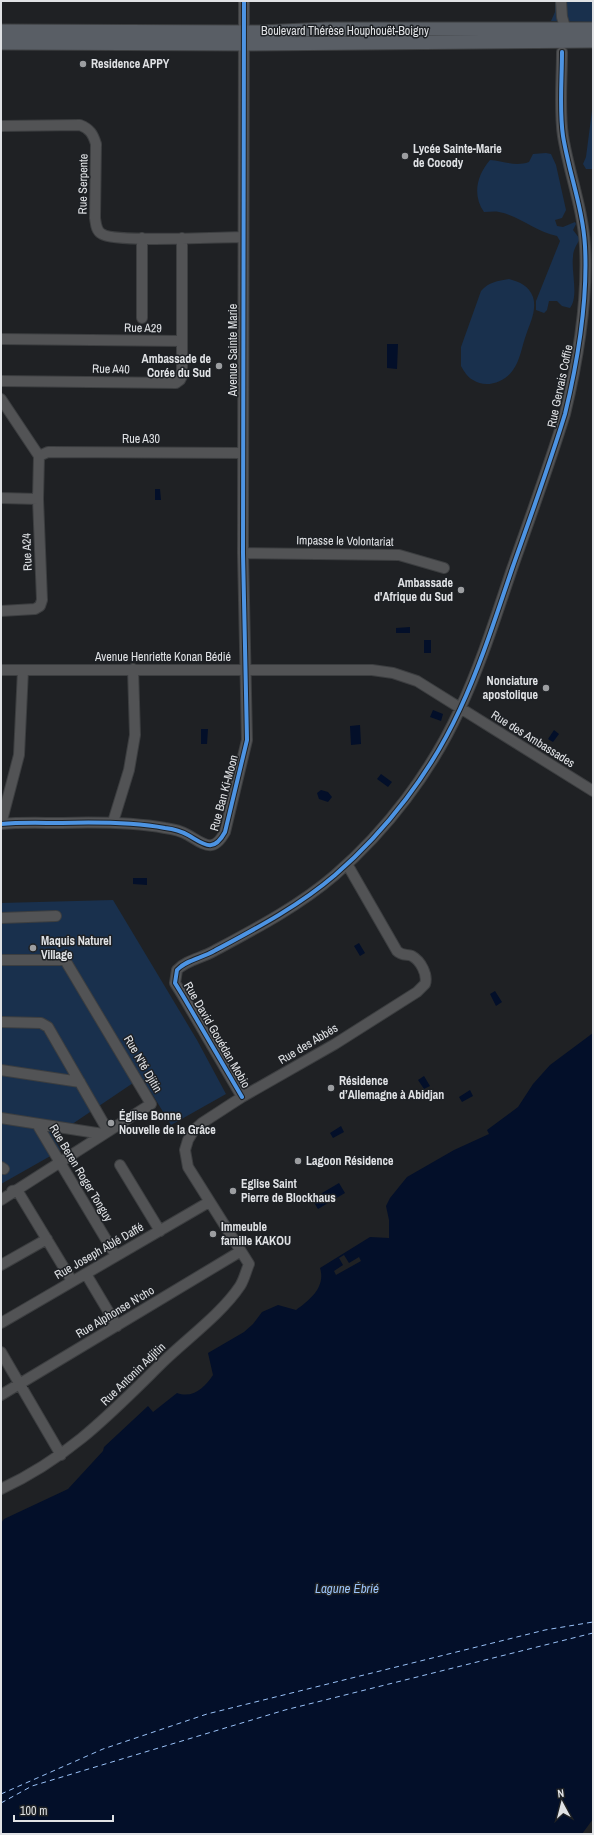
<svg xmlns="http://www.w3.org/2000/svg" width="594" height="1835" viewBox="0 0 594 1835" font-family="'Archivo Narrow',sans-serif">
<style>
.green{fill:#19304d}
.water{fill:#030f29}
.pier{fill:#1f2124}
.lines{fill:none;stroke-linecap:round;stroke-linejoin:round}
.ferry{stroke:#9ac2f8;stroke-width:1;stroke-dasharray:5 4;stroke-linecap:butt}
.minor-casing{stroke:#3c3e40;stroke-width:12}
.major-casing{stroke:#3c3e40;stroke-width:15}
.minor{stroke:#525355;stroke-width:10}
.major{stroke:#595e65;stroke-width:13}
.cycleway-casing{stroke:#1e2125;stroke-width:6}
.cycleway{stroke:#4d94e3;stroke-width:4}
.poi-dot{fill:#9c9ea1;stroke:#1e2125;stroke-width:1.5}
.labels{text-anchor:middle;stroke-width:3;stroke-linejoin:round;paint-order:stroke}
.street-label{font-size:12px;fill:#e0e2e5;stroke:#1e2125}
.poi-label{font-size:12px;font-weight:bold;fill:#e0e2e5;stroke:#1e2125;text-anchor:start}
.water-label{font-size:13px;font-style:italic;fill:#9ac2f8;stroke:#1e2125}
</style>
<rect width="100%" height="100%" fill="#1f2124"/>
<!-- green -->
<path class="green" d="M555 1H593V22L551 21 555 12Z
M593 103V169H586L583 164 586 157Z
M546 153 551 154 556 165 566 210 562 218 555 220 557 226 563 227 575 222 576 224 573 230 580 239C577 244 573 250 573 257 571 271 579 297 570 308L562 306 557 301H549L547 310 544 313 536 310V301L560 241 557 236C536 232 520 216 499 212 495 211 489 212 484 212 472 195 477 175 490 160 504 161 515 167 529 162L533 154Z
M509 279C520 282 529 286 533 297 537 310 530 323 526 335 522 346 520 361 513 370 505 382 486 389 473 380 467 377 464 371 461 366V347L481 291C489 282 497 281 509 279Z
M113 900 197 1040 226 1094 171 1125 151 1092 139 1079 53 1137 61 1150 1 1184V903Z"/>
<!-- water -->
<path class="water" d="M387 344H398L397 369 387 368Z
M155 489H160L161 500H155Z
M410 627V633H396V628Z
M424 640H431V653H424Z
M433 710 443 714 441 721 430 717Z
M360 725 361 744 351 745 350 726Z
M201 729H208L207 744H201Z
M554 730 559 734 553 742 548 739Z
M381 774 392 782 388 787 377 779Z
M321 790 328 792 332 797 328 802 319 799 317 793Z
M133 878H147V885L133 884Z
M359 943 365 953 360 956 354 946Z
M495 991 502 1002 496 1006 490 994Z
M593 1033V1819L582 1834H1V1523L4 1519 68 1489 103 1451 104 1447 148 1406 153 1412 177 1393C193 1399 205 1387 213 1375L208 1353 244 1332 253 1324 262 1312 278 1305 296 1310C310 1300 326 1287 320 1268L370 1237 389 1238V1220L386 1206 390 1198 407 1177 454 1150 489 1134 487 1130 518 1107 533 1084 550 1065Z
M424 1076 430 1086 424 1089 418 1080Z
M470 1090 473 1096 462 1102 459 1097Z
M341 1126 344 1132 333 1138 330 1133Z
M339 1183 345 1193 318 1209 312 1199Z"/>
<!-- pier -->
<path class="pier" d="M344 1255 349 1263 359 1257 361 1261 336 1275 334 1271 343 1265 339 1258Z"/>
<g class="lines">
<!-- ferry -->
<path class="ferry" d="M1 1794 103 1749 207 1714 545 1630 593 1622
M1 1803 32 1786 285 1710 593 1633"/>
<!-- minor casing -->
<g class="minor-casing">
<path id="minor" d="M561 1 562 17 567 34
M1 126 80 125C90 129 93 134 96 144L95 218C96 224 96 231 102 234 115 243 221 237 243 237
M142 238V318
M1 339 182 341V238
M1 381 176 383 180 380 182 376V341
M1 399 39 456
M39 456 48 452 243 453
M1 498 38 499
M243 553 399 555 444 568
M1 611 35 609 40 606 42 600 38 499 39 456
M1 670H372L393 673 417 681 593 791
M113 822 129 770 135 735 133 669
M1 824C21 822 42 823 62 823 96 822 131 822 165 828 173 829 181 831 188 835 204 844 213 854 225 832L247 740 243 553 244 1
M1 824 19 755 23 670
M1 918 56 916
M1 960H65L151 1104 1 1200
M1 1022 41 1023 48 1027 108 1131
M1 1070 80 1082
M242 1097 183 996 175 983 177 970C186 960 202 958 214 951 255 929 299 906 335 875 387 830 431 772 460 709 481 664 496 616 512 569 530 518 549 466 565 414 578 360 588 303 585 246 583 209 569 173 563 136 559 109 562 80 562 52
M1 1118 103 1134
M37 1124 116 1256
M120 1165 160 1231
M1 1167 4 1169
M12 1191 17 1190 72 1281
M1 1265 47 1239
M86 1274 117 1326
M1 1323 209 1202
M1 1352 61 1455
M1 1395 241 1251
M1 1489C70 1457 111 1413 164 1361 188 1338 222 1313 240 1286 244 1280 246 1271 249 1264L188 1167 185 1150 188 1140 194 1130 202 1123 242 1097 335 1044 417 992 425 984C428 975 421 961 412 956 407 954 402 956 397 951L347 864"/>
</g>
<!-- major casing -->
<g class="major-casing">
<path id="major" d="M1 31 261 32 327 29H593
M1 43 244 44 593 41"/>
</g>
<!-- minor -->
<use href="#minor" class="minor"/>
<!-- major -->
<use href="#major" class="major"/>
<!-- cycleway casing -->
<g class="cycleway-casing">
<path id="cycleway" d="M1 824C21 822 42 823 62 823 96 822 131 822 165 828 173 829 181 831 188 835 204 844 213 854 225 832L247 740 243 553 244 1
M242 1097 183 996 175 983 177 970C186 960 202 958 214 951 255 929 299 906 335 875 387 830 431 772 460 709 481 664 496 616 512 569 530 518 549 466 565 414 578 360 588 303 585 246 583 209 569 173 563 136 559 109 562 80 562 52"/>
</g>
<!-- cycleway -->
<use href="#cycleway" class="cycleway"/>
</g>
<!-- markers -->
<g class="poi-dot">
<circle cx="83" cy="64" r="4"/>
<circle cx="405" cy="156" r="4"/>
<circle cx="219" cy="366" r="4"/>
<circle cx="461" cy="590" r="4"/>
<circle cx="546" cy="688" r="4"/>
<circle cx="33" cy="948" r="4"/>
<circle cx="331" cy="1088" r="4"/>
<circle cx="111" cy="1123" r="4"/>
<circle cx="298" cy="1161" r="4"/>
<circle cx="233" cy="1191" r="4"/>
<circle cx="213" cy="1234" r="4"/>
</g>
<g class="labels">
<!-- street labels -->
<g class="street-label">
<text x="345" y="35">Boulevard Thérèse Houphouët-Boigny</text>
<text transform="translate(83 184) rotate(-89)" y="4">Rue Serpente</text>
<text transform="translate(143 328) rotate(1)" y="4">Rue A29</text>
<text transform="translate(233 350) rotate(-90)" y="4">Avenue Sainte Marie</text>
<text transform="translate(111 369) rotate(1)" y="4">Rue A40</text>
<text transform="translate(560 386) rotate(-78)" y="4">Rue Gervais Coffie</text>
<text x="141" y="443">Rue A30</text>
<text transform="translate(345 541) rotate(1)" y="4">Impasse le Volontariat</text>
<text transform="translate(27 552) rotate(-92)" y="4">Rue A24</text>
<text x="163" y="661">Avenue Henriette Konan Bédié</text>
<text transform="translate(533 739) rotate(32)" y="4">Rue des Ambassades</text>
<text transform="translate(224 793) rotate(-75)" y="4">Rue Ban Ki-Moon</text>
<text transform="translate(217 1035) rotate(60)" y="4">Rue David Gouédan Mobio</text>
<text transform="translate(308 1044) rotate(-31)" y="4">Rue des Abbés</text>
<text transform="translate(143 1064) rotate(60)" y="4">Rue N'té Djitin</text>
<text transform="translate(81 1173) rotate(59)" y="4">Rue Beren Roger Tonguy</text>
<text transform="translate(99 1251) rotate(-30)" y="4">Rue Joseph Ablé Daffé</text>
<text transform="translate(115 1312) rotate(-31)" y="4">Rue Alphonse N'cho</text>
<text transform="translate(133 1374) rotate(-44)" y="4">Rue Antonin Adjitin</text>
</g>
<!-- poi labels -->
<g class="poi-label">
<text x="91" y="68">Residence APPY</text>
<text x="413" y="153">Lycée Sainte-Marie<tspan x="413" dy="14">de Cocody</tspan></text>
<text x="211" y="363" text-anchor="end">Ambassade de<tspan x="211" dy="14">Corée du Sud</tspan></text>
<text x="453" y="587" text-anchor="end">Ambassade<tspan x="453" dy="14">d'Afrique du Sud</tspan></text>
<text x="538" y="685" text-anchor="end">Nonciature<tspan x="538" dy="14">apostolique</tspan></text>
<text x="41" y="945">Maquis Naturel<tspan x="41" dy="14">Village</tspan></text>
<text x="339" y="1085">Résidence<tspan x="339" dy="14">d’Allemagne à Abidjan</tspan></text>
<text x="119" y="1120">Église Bonne<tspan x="119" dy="14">Nouvelle de la Grâce</tspan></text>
<text x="306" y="1165">Lagoon Résidence</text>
<text x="241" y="1188">Eglise Saint<tspan x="241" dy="14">Pierre de Blockhaus</tspan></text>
<text x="221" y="1231">Immeuble<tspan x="221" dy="14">famille KAKOU</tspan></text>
</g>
<!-- water labels -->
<g class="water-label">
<text x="347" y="1593">Lagune Ébrié</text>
</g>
</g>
<!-- border -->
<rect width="594" height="1835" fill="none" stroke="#e0e2e5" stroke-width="4"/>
<!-- north arrow -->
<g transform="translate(562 1803) rotate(353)" stroke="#1e2125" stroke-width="3" paint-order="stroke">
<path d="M0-3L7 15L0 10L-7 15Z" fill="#e0e2e5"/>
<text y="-6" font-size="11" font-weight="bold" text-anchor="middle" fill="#e0e2e5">N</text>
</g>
<!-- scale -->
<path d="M14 1815v6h99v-6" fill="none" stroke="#e0e2e5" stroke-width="2"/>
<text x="20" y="1815" font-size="12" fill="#e0e2e5" stroke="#1e2125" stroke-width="3" paint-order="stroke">100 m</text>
</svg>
